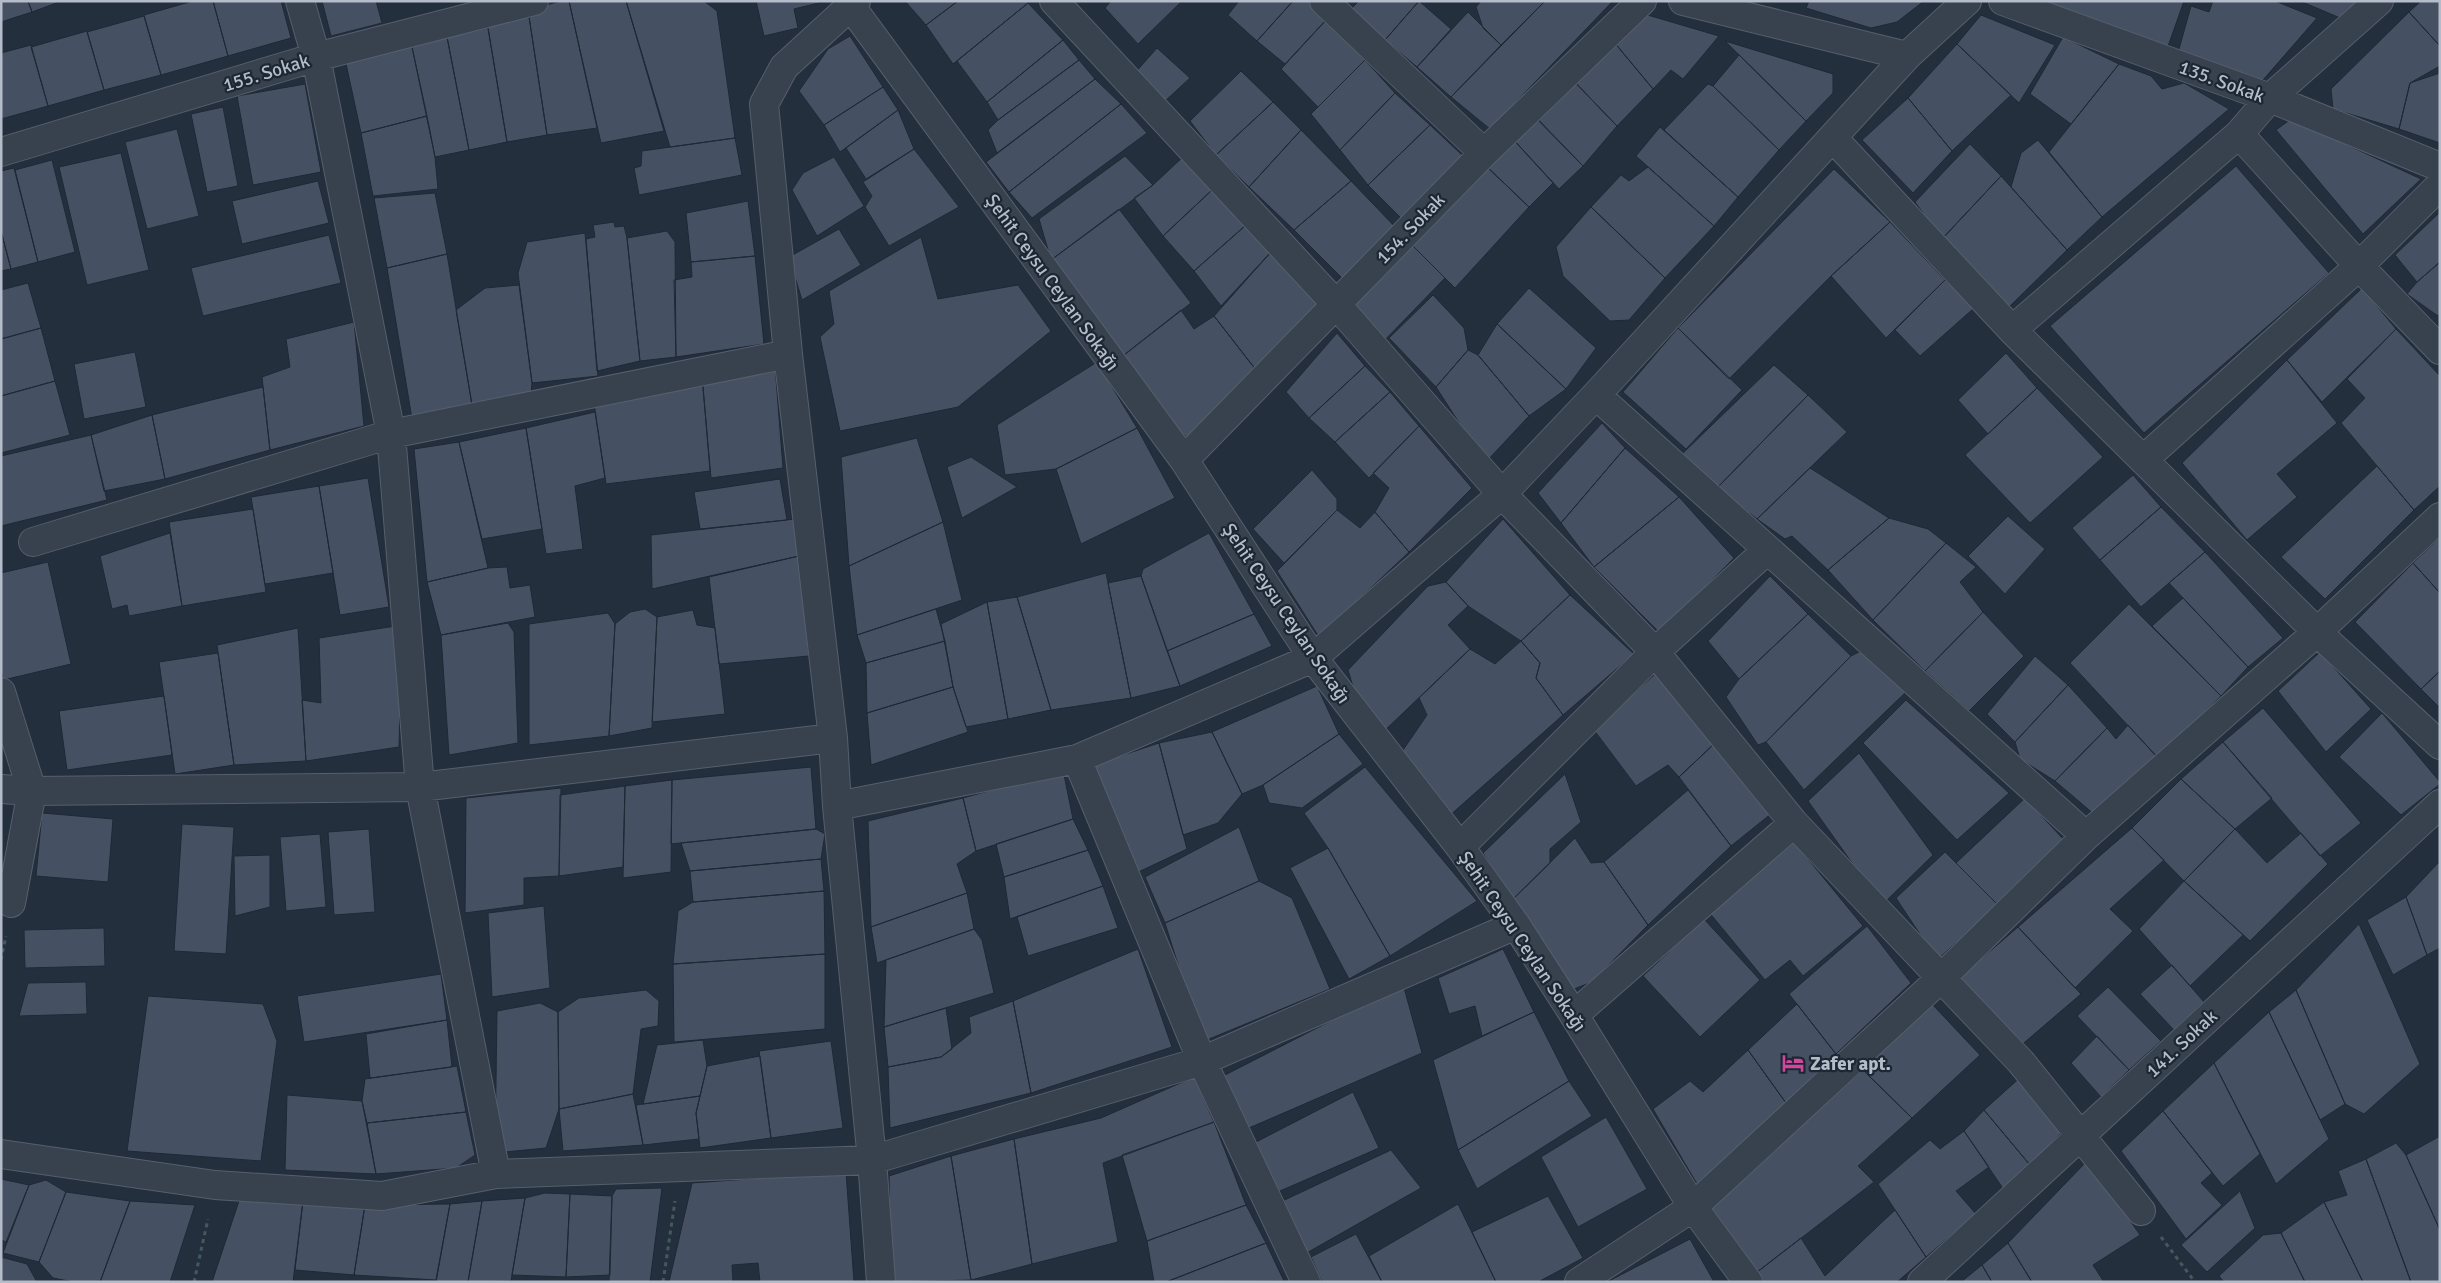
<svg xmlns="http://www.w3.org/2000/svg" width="2441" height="1283" viewBox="0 0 2441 1283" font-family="Signika,sans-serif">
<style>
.building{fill:#455162;stroke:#1f2835}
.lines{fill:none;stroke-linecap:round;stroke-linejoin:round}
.minor-casing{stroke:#565f6c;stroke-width:30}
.path{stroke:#44595c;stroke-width:3;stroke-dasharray:4 4;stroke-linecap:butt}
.minor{stroke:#38414e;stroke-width:28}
.labels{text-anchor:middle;stroke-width:4.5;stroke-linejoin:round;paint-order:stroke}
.street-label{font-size:19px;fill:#b4bcc9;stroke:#1d2633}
.poi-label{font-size:19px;font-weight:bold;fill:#b4bcc9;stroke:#1d2633;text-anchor:start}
</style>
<rect width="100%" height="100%" fill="#242f3e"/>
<!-- building -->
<path class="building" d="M1 1H28L32 12 1 22Z
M28 1H62L32 12Z
M193 1H213L228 56 161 75 144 15Z
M213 1H281L291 38 228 56Z
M322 1H376L382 23 331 36Z
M561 1H569L597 128 547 135 528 10Z
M569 1H626L664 131 601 143Z
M626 1H704L717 11 735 138 670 147Z
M756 1H827L794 9 798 28 764 36Z
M905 1H958L926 25Z
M958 1H1027L1028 3 953 64 926 25Z
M1111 1H1182L1138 44 1105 8Z
M1239 1H1293L1257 41 1228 15Z
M1293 1H1308L1327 19 1285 64 1257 41Z
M1359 1H1419L1385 40 1351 9Z
M1419 1 1451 29 1417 67 1385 40Z
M1481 1H1545L1501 45 1483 28 1476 7Z
M1545 1H1613L1490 129 1451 97Z
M1809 1H1924L1897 22 1871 28 1806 8Z
M2044 1H2184L2166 52Z
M2213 1H2275L2317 18 2256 88 2176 60 2191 6 2209 12Z
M2300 1H2360L2345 20Z
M2421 1H2440V46L2409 12Z
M1028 3 1063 40 987 102 957 61Z
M528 10 547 135 507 142 488 28 499 18Z
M1634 11 1719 36 1683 79 1671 70 1653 89 1609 36Z
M1468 12 1501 45 1451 97 1417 67Z
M2409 12 2440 46V66L2410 83 2399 129 2333 109 2331 89Z
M1981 15 2055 45 2019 103 1957 44Z
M144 16 161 75 104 90 87 32Z
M1327 19 1365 60 1318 107 1281 69Z
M488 28 507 142 469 150 447 37Z
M87 31 104 90 48 106 31 47Z
M850 36 883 87 824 125 799 91 828 49Z
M1609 36 1653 89 1617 126 1567 74Z
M447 37 469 150 435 157 412 47Z
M2063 37 2119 64 2071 124 2030 94Z
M1063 40 1079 60 998 120 987 102Z
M1725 41 1833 74V93L1806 121Z
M1957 44 2011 95 1952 151 1908 98Z
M31 45 48 106 1 119V53Z
M412 47 427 116 361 133 345 59Z
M1157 48 1190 78 1164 102 1134 74Z
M1739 55 1806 121 1779 150 1713 86Z
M1079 60 1095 79 997 153 988 130 998 120Z
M1365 60 1395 93 1340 150 1311 114Z
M2119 64 2151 76 2162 89 2184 83 2229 109 2102 217 2049 152Z
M1241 71 1273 102 1216 155 1190 121Z
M2440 73V143L2399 129 2410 83Z
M1567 74 1617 126 1583 166 1529 110Z
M1095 79 1121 104 1009 192 986 162Z
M305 84 321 172 253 185 237 96Z
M1708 84 1713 86 1779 150 1738 197 1664 130Z
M883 87 898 110 840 152 824 125Z
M1395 93 1430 125 1368 185 1340 150Z
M1908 98 1952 151 1913 193 1862 140Z
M1273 102 1301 130 1249 187 1216 155Z
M1121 104 1147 133 1032 218 1009 192Z
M223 107 238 186 207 192 191 114Z
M898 110 914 149 866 179 846 148Z
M427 116 435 157 438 189 373 196 361 133Z
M1534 116 1583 166 1559 189 1511 137Z
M2291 119 2421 179 2363 234 2276 130Z
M1430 125 1462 155 1403 220 1368 185Z
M1660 127 1738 197 1714 226 1636 156Z
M177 129 199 216 147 229 125 142Z
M1301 130 1351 181 1294 230 1249 187Z
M1511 137 1553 183 1529 207 1484 164Z
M735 138 742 175 639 195 634 168 641 166 642 151Z
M2038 140 2102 217 2067 250 2011 187 2021 153Z
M1970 144 2001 176 1942 239 1915 202Z
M914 149 959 207 889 246 865 207 872 196 863 182Z
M121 153 149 270 87 285 59 167Z
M1185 155 1212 190 1163 236 1134 198 1153 185Z
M1125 156 1153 185 1051 260 1039 219Z
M834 157 864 206 817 236 792 190 803 173Z
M52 160 75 252 38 262 15 170Z
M1484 164 1529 207 1455 288 1411 244Z
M2236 166 2329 273 2144 433 2050 326Z
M1648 167 1714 226 1665 278 1591 207 1621 175 1629 181Z
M14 168 38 262 11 269 1 231V171Z
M1834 169 1890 222 1831 276 1729 379 1678 328Z
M2001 176 2067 250 2006 310 1942 239Z
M318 181 329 223 242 244 232 201Z
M1351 181 1397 229 1345 281 1294 230Z
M1212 190 1246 225 1194 271 1163 236Z
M435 193 447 254 387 268 374 198Z
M748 201 755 256 691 262 686 213Z
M1591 207 1665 278 1629 320 1610 321 1563 276 1556 247Z
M1119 209 1191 303 1124 355 1051 260Z
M2440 212V262L2417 282 2395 255Z
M614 222 615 227 624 226 627 238 640 361 597 371 586 239 595 237 593 225Z
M1890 222 1945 280 1886 338 1831 276Z
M1246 225 1271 252 1221 306 1194 271Z
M839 229 861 265 802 300 789 257Z
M1 231 11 269 1 271Z
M667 231 675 242 676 357 640 361 627 238Z
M585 233 598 376 532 383 518 273 527 242Z
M329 235 341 283 203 316 191 268Z
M921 237 938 299 1018 285 1051 331 958 407 840 431 820 337 834 324 829 291Z
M1411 244 1445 278 1380 345 1346 307Z
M1271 252 1323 308 1256 370 1214 316Z
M447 254 472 405 412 419 387 268Z
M755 256 764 344 676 357 674 280 692 277 691 262Z
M2440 262V313L2438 316 2407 294 2417 282Z
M1945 280 1974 308 1920 356 1895 330Z
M28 283 41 328 1 339V290Z
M519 285 532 383 531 394 472 405 456 310 485 288Z
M1529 288 1596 348 1566 389 1497 324Z
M2362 288 2396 329 2322 402 2287 360Z
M1433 295 1464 328 1468 350 1436 387 1389 338Z
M1181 310 1194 329 1214 316 1256 370 1190 439 1174 429 1124 355Z
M354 322 364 426 270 450 262 377 290 367 286 339Z
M1497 324 1566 389 1529 416 1478 355Z
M41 328 55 381 1 396V339Z
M1678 328 1742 390 1686 449 1623 392Z
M2396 329 2440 376V486L2414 510 2341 423 2365 398 2347 379Z
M1337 333 1365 366 1309 418 1286 392Z
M1468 350 1478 355 1529 416 1485 463 1436 387Z
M135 352 146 407 84 419 74 364Z
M2006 353 2037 388 1988 434 1958 400Z
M2287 360 2337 423 2277 474 2297 497 2247 540 2182 463Z
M1097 362 1137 428 1056 469 1005 475 997 425Z
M1774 365 1808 395 1717 488 1681 455Z
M775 366 783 468 711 478 702 377Z
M1365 366 1390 392 1335 442 1309 418Z
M55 381 70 435 1 453V396Z
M703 386 710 471 606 484 594 403Z
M263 387 270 450 165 479 152 415Z
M2037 388 2103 457 2030 523 1965 455Z
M1390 392 1419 426 1369 478 1335 442Z
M1808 395 1847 432 1757 519 1717 488Z
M595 412 605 478 575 486 583 549 546 554 526 428Z
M152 415 165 479 104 491 91 435Z
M1602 423 1625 448 1561 523 1538 493Z
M1419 426 1472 488 1409 552 1375 512 1389 488 1373 473Z
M526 428 542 529 482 539 459 442Z
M1137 428 1175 498 1081 544 1056 469Z
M91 435 107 500 1 526V456Z
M917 438 943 522 849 566 841 457Z
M459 442 488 568 427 582 414 449Z
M1625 448 1679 497 1594 567 1561 523Z
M971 457 1017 487 962 518 947 467Z
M2377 466 2414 510 2325 599 2281 557Z
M1810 468 1889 518 1828 570 1792 536 1785 539 1757 519Z
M1312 470 1337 499V510L1284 563 1253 529Z
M2133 475 2161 507 2100 560 2072 528Z
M368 478 389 607 340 615 319 486Z
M780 479 787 520 700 529 694 492Z
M319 486 333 573 265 584 251 497Z
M1679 497 1734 558 1660 633 1594 567Z
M2161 507 2205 552 2141 607 2100 560Z
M253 509 266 592 182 606 169 522Z
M1337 510 1360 528 1375 512 1409 552 1319 637 1277 571Z
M2008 516 2045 549 2005 594 1968 556Z
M1889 518 1928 529 1946 543 1873 620 1828 570Z
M795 519 799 556 652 589 651 535Z
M1503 519 1570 595 1521 641 1468 606 1446 582Z
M943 522 962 600 857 635 849 566Z
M170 533 182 606 129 616 127 605 112 609 100 556Z
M1209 533 1254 614 1167 651 1141 576 1143 569Z
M2440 537V593L2413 563Z
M1946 543 1976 567 1960 582 1983 612 1925 671 1873 620Z
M2205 552 2283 638 2248 667 2169 583Z
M799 556 809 656 719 664 709 577Z
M48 562 71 664 3 680 1 671V573Z
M2413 563 2440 593V671L2421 689 2355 622Z
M507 567 510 588 530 585 535 617 441 635 427 582 488 568Z
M1106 573 1131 698 1051 710 1017 597Z
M1141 576 1180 686 1131 698 1108 583Z
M1770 576 1808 614 1739 679 1708 641Z
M1446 582 1468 606 1448 625 1470 649 1381 734 1362 716 1348 670 1428 586Z
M1570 595 1634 654 1563 715 1536 678 1540 663 1521 641Z
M1017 597 1051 710 1008 719 987 602Z
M2183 598 2248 667 2221 696 2152 626Z
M987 602 1008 719 966 727 953 687 941 624Z
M2129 604 2221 696 2158 758 2070 663Z
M645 609 657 617 652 728 609 736 615 624 630 612Z
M936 609 945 641 866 663 857 635Z
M693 610 697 625 715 628 725 714 652 722 657 617Z
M1983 612 2024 656 1969 711 1925 671Z
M608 613 615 624 609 736 529 745V624Z
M1254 614 1272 646 1180 686 1167 651Z
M1808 614 1851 656 1766 742 1758 745 1726 697 1739 679Z
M508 623 514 632 518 743 449 755 441 635Z
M402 625 399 747 306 761 302 700 321 703 319 638Z
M298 628 306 761 234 765 217 645Z
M945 641 953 687 867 713 866 663Z
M1521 641 1540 663 1536 678 1563 715 1448 817 1399 756 1427 715 1419 698 1470 649 1495 664Z
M1861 651 1907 691 1804 790 1766 742 1851 656Z
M2320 652 2371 709 2326 752 2278 691Z
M218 653 234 765 175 774 159 662Z
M2035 656 2068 685 2015 742 1987 714Z
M2440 671V708L2421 689Z
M1656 673 1715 743 1679 777 1668 765 1636 786 1594 730Z
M2068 685 2107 728 2055 781 2020 759 2015 742Z
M1317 686 1339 734 1263 785 1242 794 1212 732Z
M953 687 968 732 871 765 867 713Z
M164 696 172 755 67 770 59 711Z
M1906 700 2009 793 1957 840 1863 743Z
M2263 708 2361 823 2320 856 2223 742Z
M2382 713 2440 782V784L2401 815 2339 757Z
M2128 725 2158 758 2095 815 2055 781 2107 728 2116 739Z
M1212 732 1242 794 1218 823 1183 835 1159 743Z
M1339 734 1363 764 1302 808 1269 803 1263 785Z
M2223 742 2272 798 2235 829 2181 779Z
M1159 743 1187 849 1130 876 1093 765Z
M1715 743 1772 813 1731 846 1679 777Z
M1859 753 1933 855 1882 905 1808 801Z
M811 767 816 829 671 844 672 780Z
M1365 767 1477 901 1390 956 1328 848 1304 813Z
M1063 770 1073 819 976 851 963 798Z
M1565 774 1581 822 1550 849V863L1512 900 1483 853Z
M2181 779 2235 829 2184 881 2132 828Z
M672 780 671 872 623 878 625 786Z
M625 786 623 867 559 876 560 795Z
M561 788 559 876 524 878V905L465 913 466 798Z
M1688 790 1731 846 1648 925 1604 862Z
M963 798 976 851 957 864 967 893 871 927 868 821Z
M2025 798 2064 840 1998 905 1956 863Z
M42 813 113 819 108 882 36 876Z
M1073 819 1088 850 1004 877 996 844Z
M182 824 234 827 226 954 174 951Z
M1239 827 1259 881 1165 923 1145 877Z
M2132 828 2164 860 2110 909 2133 931 2075 988 2018 927Z
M369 829 375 912 334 915 328 832Z
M816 829 825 834 821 859 690 871 681 843Z
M2235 829 2267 863 2301 833 2328 864 2250 941 2184 881Z
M320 834 326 907 286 911 280 837Z
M1575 838 1591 863 1604 862 1648 925 1592 982 1574 989 1512 900Z
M1794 842 1863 926 1803 976 1790 960 1765 980 1708 911Z
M1328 848 1390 956 1349 979 1290 868Z
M1088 850 1103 886 1010 919 1004 877Z
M1945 852 1998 905 1937 960 1896 898Z
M270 855V907L235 916 234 856Z
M821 859 824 891 693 902 690 871Z
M2440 861V948L2427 955 2406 897Z
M1259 881 1292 898 1330 989 1202 1042 1165 923Z
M2184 881 2243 935 2190 986 2139 929Z
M1103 886 1118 928 1028 956 1017 917Z
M824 891 825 954 673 964 678 911 693 902Z
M967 893 974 929 877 963 871 927Z
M2406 897 2427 955 2393 975 2367 920Z
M544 906 550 988 492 997 488 913Z
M1704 919 1760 980 1700 1037 1643 976Z
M2359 924 2420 1064 2364 1114 2345 1104 2296 990Z
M1867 926 1911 983 1836 1054 1789 994Z
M2018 927 2081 994 2018 1048 1959 978Z
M104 928 105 966 25 968 24 930Z
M974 929 982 940 994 993 884 1027 886 960Z
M1138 949 1172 1047 1031 1093 1013 1001Z
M1503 949 1534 1012 1482 1036 1475 1006 1449 1014 1438 978Z
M825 954V1029L674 1042 673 964Z
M2172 965 2204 1002 2174 1030 2140 994Z
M441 974 447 1020 304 1042 297 996Z
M86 982 87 1014 19 1016 28 983Z
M1403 984 1422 1053 1249 1128 1221 1077Z
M2108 987 2161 1041 2129 1070 2077 1016Z
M646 990 659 1001 658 1026 641 1029 633 1094 559 1109 558 1012 579 998Z
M2296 990 2345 1104 2320 1120 2269 1012Z
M148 996 263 1004 277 1041 261 1161 127 1151Z
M1013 1001 1031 1093 890 1128 888 1067 941 1057 971 1033 969 1017Z
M540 1003 558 1012 559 1109 546 1148 495 1153 497 1011Z
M1797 1004 1836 1054 1786 1103 1748 1050Z
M1932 1004 1980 1055 1912 1118 1863 1070Z
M946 1008 952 1049 941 1057 888 1067 884 1027Z
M1534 1012 1569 1081 1458 1150 1433 1060Z
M2269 1012 2329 1139 2276 1184 2214 1063Z
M447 1020 452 1067 370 1078 366 1034Z
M2097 1036 2129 1070 2101 1097 2071 1063Z
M703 1040 707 1066 700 1096 643 1104 657 1045Z
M831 1041 843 1128 771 1138 759 1051Z
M1748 1050 1786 1103 1697 1184 1653 1109 1690 1081 1703 1092Z
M760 1056 771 1138 700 1148 696 1113 707 1066Z
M2214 1063 2260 1154 2223 1186 2163 1111Z
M457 1066 466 1112 367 1123 362 1101 365 1079Z
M1863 1070 1912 1118 1858 1166 1874 1182 1752 1276 1711 1209Z
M2023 1075 2065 1129 2030 1165 1984 1110Z
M1194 1077 1214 1122 1103 1163 1118 1242 1032 1264 1014 1139 1101 1118Z
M1569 1081 1592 1116 1477 1189 1458 1150Z
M1353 1092 1379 1148 1273 1194 1256 1142Z
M633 1094 643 1145 563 1151 559 1109Z
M287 1095 362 1101 376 1174 285 1170Z
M700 1096 696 1113 699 1139 643 1145 636 1105Z
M1984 1110 2030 1165 2004 1190 1964 1131Z
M2163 1111 2212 1173 2201 1183 2222 1205 2186 1239 2121 1151Z
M466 1112 475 1155 456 1168 376 1174 367 1123Z
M1606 1117 1647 1189 1578 1227 1541 1157Z
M1214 1122 1246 1205 1147 1241 1122 1155Z
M1964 1131 1989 1167 1956 1191 1976 1214 1926 1257 1878 1184 1930 1140 1940 1149Z
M2440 1136V1230L2406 1155Z
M1014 1139 1032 1264 971 1280 951 1156Z
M2396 1143 2406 1155 2440 1230V1282H2411L2366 1159Z
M1391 1150 1421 1188 1296 1259 1276 1204Z
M951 1156 971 1280 891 1282 889 1176Z
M2366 1159 2411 1282H2363L2324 1202 2347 1195 2338 1171Z
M2088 1160 2140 1235 2093 1265 2104 1282H2032L2008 1243Z
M846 1172 854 1282H760L758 1263 732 1265 733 1282H669L692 1183Z
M1 1179 29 1185 6 1242 1 1240Z
M46 1180 66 1192 39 1262 3 1253 29 1185Z
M662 1188 650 1282H609L612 1196 616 1189Z
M2240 1191 2255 1228 2207 1272 2181 1245Z
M66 1192 130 1201 100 1282H74L53 1278 39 1262Z
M545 1193 570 1194 566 1277 512 1275 525 1198Z
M570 1194 612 1196 610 1275 566 1277Z
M241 1195 303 1201 293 1282H212Z
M1548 1196 1583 1258 1538 1282H1496L1472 1232Z
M525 1198 511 1281 468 1282 482 1201Z
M130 1201 195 1205 170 1282H100Z
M303 1201 365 1205 354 1275 295 1270Z
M482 1201 468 1282H436L450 1204Z
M2324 1202 2363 1282H2305L2281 1233Z
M450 1204 436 1280 354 1275 365 1205Z
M1458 1204 1496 1282H1382L1369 1256Z
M1246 1205 1266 1243 1166 1282H1154L1147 1241Z
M1895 1210 1926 1257 1897 1282H1756L1752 1276 1801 1238 1825 1276Z
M2281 1233 2305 1282H2224L2219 1276 2263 1235Z
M1356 1234 1382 1282H1322L1311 1257Z
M1690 1239 1713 1280 1710 1282H1607Z
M1266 1243 1284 1281 1166 1282Z
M2008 1243 2032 1282H1992L1982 1265Z
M1 1257 27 1264 37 1282H1Z
M1982 1265 1992 1282H1961Z"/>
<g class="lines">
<!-- minor casing -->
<g class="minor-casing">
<path id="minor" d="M300 1 316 57 391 434 420 787 496 1174
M847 1 1184 460 1313 658 1460 847 1516 925 1574 1015 1693 1207 1748 1282
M856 1 784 67 764 104 788 354 833 738 837 806 872 1160 881 1282
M1054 1 1336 304 1502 494 1655 652 1794 823 2021 1062 2141 1211
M1324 1 1484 153
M1683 1 1907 56
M2003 1 2270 98 2440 167
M2239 134 2359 266 2440 350
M1833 138 2012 330 2317 632 2440 745
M1 152 316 57 534 1
M2012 330 2239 134 2270 98 2379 1
M1596 395 2086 836
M1184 460 1484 153 1642 1
M2143 460 2359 266 2440 185
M33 542 391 434 788 354
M1 692 32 791 11 903
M1077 759 1202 1061 1306 1282
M1 789 32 791 420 787 833 738
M837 806 1077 759 1313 658 1502 494 1596 395 1907 56 1967 1
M1460 847 1655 652 1767 550
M1574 1015 1794 823
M1 1154 215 1185 382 1196 496 1174 872 1160 1202 1061 1516 925
M1579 1282 1693 1207 1940 979 2086 836 2317 632 2440 517
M1922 1282 2440 804"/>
</g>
<!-- path -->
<path class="path" d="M1 960 6 936
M2161 1237 2195 1282
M194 1282 208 1219
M663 1282 675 1201"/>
<!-- minor -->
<use href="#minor" class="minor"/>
</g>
<!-- icons -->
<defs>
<g id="hotel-bare" transform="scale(1.725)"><path d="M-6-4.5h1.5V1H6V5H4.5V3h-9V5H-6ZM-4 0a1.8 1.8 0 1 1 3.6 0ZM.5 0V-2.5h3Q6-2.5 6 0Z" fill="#d1479c" stroke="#1d2633" stroke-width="2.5" paint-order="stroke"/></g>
</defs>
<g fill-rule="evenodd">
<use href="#hotel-bare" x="1793" y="1063"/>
</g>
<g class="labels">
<!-- street labels -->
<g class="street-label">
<text transform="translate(266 72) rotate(-17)" y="7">155. Sokak</text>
<text transform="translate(2222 81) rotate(20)" y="7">135. Sokak</text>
<text transform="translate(1410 228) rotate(-46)" y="7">154. Sokak</text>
<text transform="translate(1053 282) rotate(54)" y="7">Şehit Ceysu Ceylan Sokağı</text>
<text transform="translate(1287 613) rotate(56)" y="7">Şehit Ceysu Ceylan Sokağı</text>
<text transform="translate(1523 941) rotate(56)" y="7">Şehit Ceysu Ceylan Sokağı</text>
<text transform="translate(2181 1043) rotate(-43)" y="7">141. Sokak</text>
</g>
<!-- poi labels -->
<g class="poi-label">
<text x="1810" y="1070">Zafer apt.</text>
</g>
</g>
<!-- border -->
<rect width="2441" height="1283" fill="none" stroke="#b4bcc9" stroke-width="5"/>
</svg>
